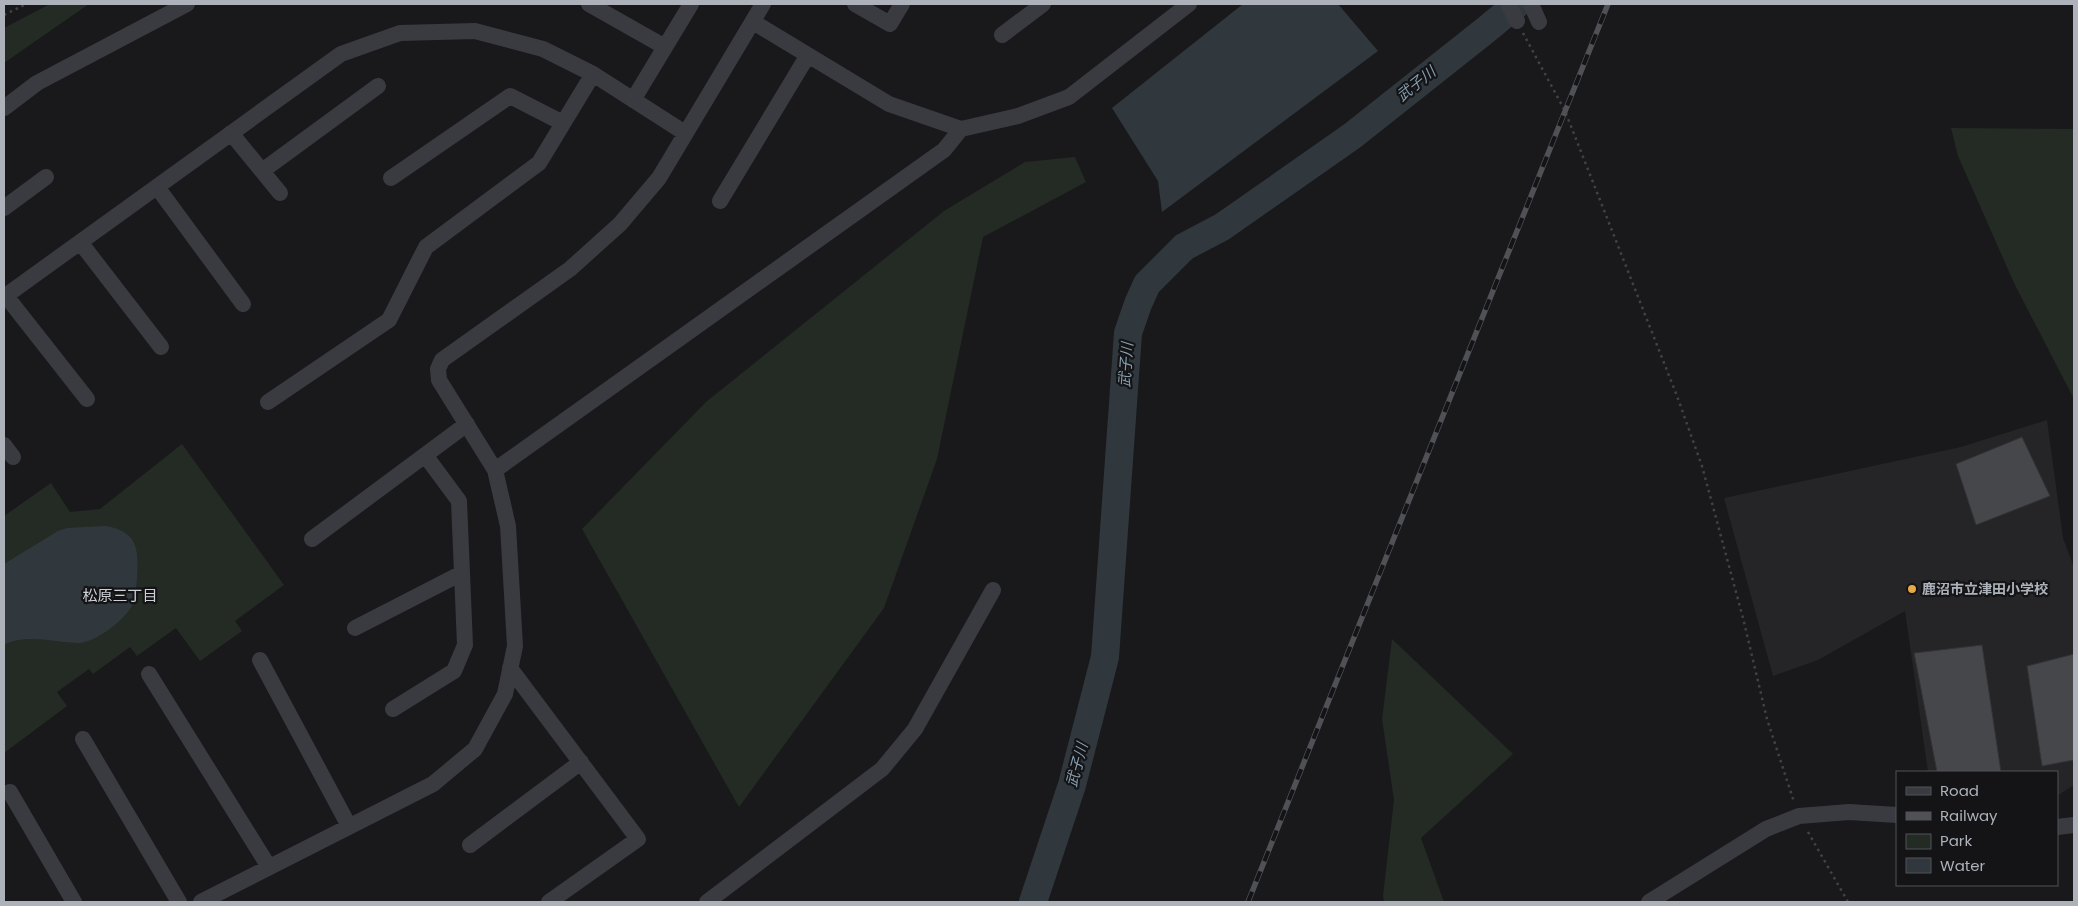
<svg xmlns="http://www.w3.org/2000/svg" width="2078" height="906" viewBox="0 0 2078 906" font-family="Poppins,'Noto Sans JP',sans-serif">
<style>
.built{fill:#252528}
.green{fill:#232b24}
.water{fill:#30383e}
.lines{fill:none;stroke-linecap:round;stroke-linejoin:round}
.river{stroke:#30383e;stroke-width:28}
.building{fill:#46474b;stroke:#333337}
.path{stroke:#404247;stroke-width:2.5;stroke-dasharray:2.5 4;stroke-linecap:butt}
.minor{stroke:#3a3b40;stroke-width:16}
.rail-casing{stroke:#4f5157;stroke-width:5.5}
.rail{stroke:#141416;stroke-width:4;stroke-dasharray:11;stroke-linecap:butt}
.poi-dot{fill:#e6a946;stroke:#141416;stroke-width:2}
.labels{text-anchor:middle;stroke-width:4.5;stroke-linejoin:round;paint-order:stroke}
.poi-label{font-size:14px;font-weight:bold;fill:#acb1ba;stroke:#141416;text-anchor:start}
.water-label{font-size:15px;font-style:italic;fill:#869fb2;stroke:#141416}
.neighbourhood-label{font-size:15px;fill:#cdd0d6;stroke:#141416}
</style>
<rect width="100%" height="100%" fill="#19191b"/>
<!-- built -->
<path class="built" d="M2047 420 2063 538 2074 567V785L2057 796V772H1928L1905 611 1818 660 1773 676 1724 498 1961 447Z"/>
<!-- green -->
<path class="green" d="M50 4H89L4 63V28Z
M1951 128 2074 129V399L2014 283 1958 156Z
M1075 157 1086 182 983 237 937 459 884 608 739 807 582 529 706 402 944 211 1025 162Z
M182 444 284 585 235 621 242 631 200 661 176 628 137 656 130 647 93 674 89 669 57 692 67 706 4 753V516L51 483 70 512 100 509Z
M1392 639 1513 754 1421 838 1444 902H1384L1383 896 1394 800 1382 719Z"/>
<!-- water -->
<path class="water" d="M1243 4H1338L1378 51 1162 212 1158 181 1112 108Z
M105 526C119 528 133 534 136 549 139 561 137 591 133 603 128 618 96 642 80 643 56 643 26 633 4 645V564L58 531 67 528Z"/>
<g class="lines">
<!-- river -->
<path class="river" d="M1033 902 1072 785 1105 657 1128 333 1138 304 1147 284 1184 247 1222 227 1352 136 1487 29 1517 4"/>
</g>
<!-- building -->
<path class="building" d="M2022 437 2050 496 1976 525 1956 464Z
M1982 645 2001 772H1937L1914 653Z
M2074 654V760L2042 766 2027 666Z"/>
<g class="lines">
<!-- path -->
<path class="path" d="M4 15 26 4
M1523 33 1565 111 1677 396 1702 466 1743 618 1767 719 1794 802
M1808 832 1848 902"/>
<!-- minor -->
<path class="minor" d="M589 4 665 47
M855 4 890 24 902 4
M1508 4 1517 21
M1531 4 1539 22
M753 22 889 104 961 129 1018 116 1069 97 1189 4
M1002 35 1043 4
M633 100 691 4
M4 108 37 83 187 4
M231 133 280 193
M262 171 378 86
M391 178 510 96 563 123
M157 187 243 304
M720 201 808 55
M4 208 46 177
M80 242 161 347
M6 296 87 399
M4 297 341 54 400 33 475 31 543 49 593 74 685 133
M268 402 389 320 426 247 539 163 593 74
M4 445 13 457
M495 470 944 150 961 129
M312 539 467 424
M355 628 462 573
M260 660 349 826
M510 668 638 839 549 902
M149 674 269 867
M393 709 454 671 465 645 459 501 425 455
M83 739 179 902
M10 792 74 902
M2057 827 2074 825
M470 845 581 762
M201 902 433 784 475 749 505 694 515 646 508 526 495 470 439 380 438 369 442 360 570 269 620 224 659 178 763 4
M707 902 882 769 915 729 993 590
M1649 902 1766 829 1799 816 1849 812 1897 815"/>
<!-- rail casing -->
<g class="rail-casing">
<path id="rail" d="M1248 902 1608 4"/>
</g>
<!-- rail -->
<use href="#rail" class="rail"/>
</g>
<!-- markers -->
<circle class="poi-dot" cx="1912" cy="589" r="5"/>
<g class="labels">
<!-- poi labels -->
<g class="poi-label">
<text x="1922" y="594">鹿沼市立津田小学校</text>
</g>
<!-- water labels -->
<g class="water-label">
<text transform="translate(1416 84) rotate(-39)" y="5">武子川</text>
<text transform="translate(1126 365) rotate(-86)" y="5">武子川</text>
<text transform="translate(1077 765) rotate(-75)" y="5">武子川</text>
</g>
<!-- neighbourhood labels -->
<g class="neighbourhood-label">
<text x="120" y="601">松原三丁目</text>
</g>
</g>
<!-- border -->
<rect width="2078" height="906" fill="none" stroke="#acb1ba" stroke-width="10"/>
<!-- legend -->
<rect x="1896" y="771" width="162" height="115" fill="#141416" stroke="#515358"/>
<rect x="1906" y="787" width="25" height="8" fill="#3a3b40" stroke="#515358"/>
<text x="1940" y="796" font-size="15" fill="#acb1ba">Road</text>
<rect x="1906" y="812" width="25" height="8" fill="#4f5157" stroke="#515358"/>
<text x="1940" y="821" font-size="15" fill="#acb1ba">Railway</text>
<rect x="1906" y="834" width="25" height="15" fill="#232b24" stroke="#515358"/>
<text x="1940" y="846" font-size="15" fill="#acb1ba">Park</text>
<rect x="1906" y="858" width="25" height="15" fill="#30383e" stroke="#515358"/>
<text x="1940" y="871" font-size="15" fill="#acb1ba">Water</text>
</svg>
